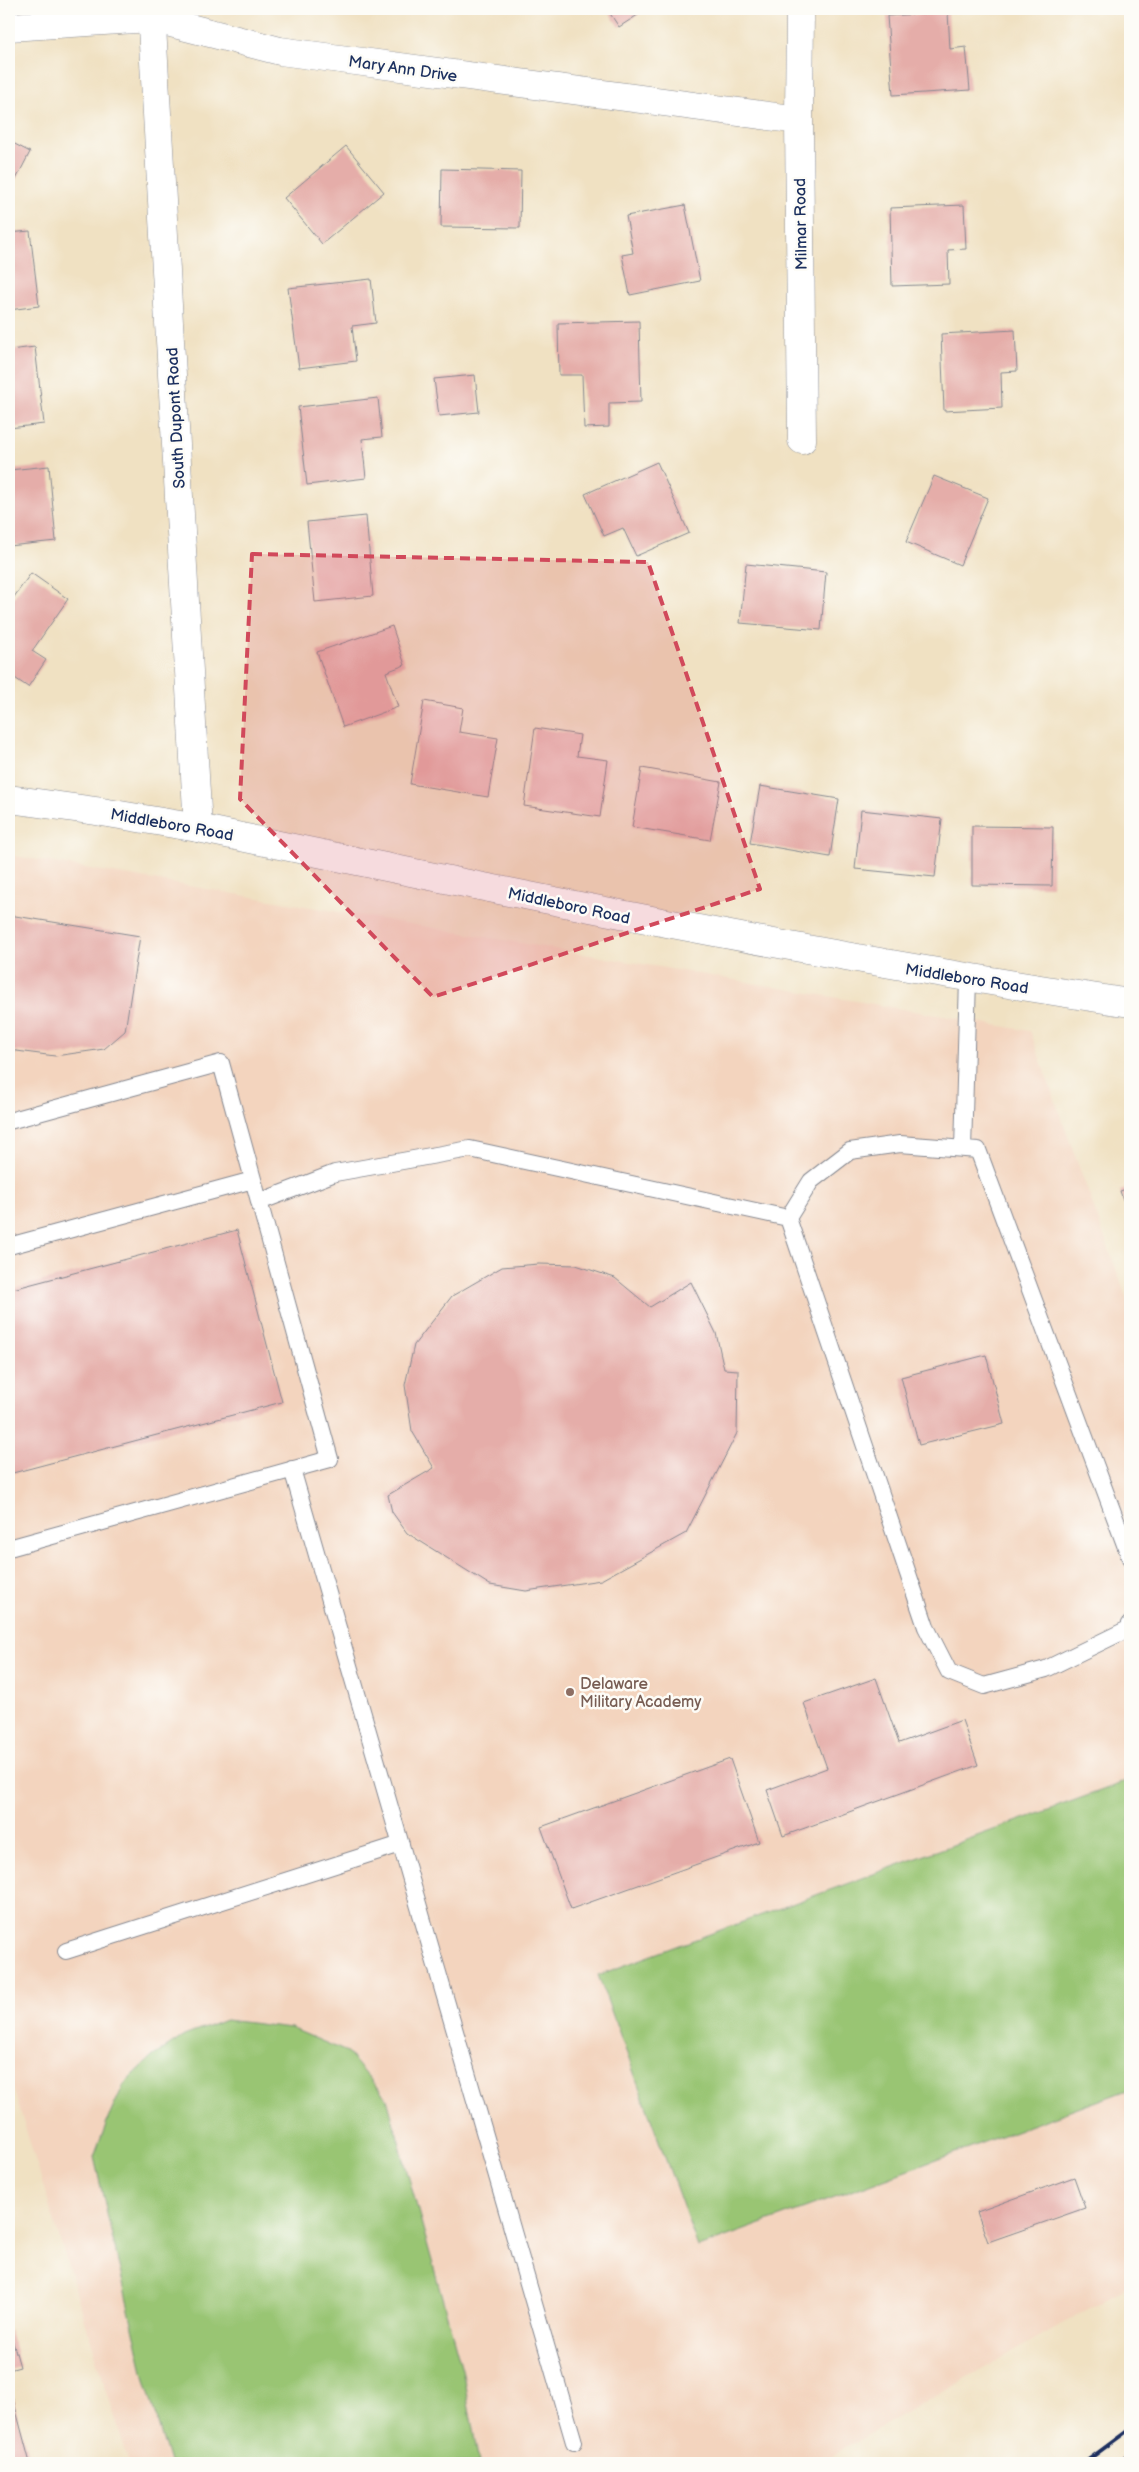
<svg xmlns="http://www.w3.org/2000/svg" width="1139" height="2472" viewBox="0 0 1139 2472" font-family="'Balsamiq Sans',sans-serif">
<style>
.built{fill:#f3d4be}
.grass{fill:#99c573;stroke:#5a7a68}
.building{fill:#e5ada9}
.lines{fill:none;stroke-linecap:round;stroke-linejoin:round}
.lane-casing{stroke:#868890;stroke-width:18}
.street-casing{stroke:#868890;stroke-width:29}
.secondary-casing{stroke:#868890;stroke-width:29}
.lane{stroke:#fff;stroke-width:16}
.street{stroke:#fff;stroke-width:28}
.secondary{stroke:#fff;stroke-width:28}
.rail{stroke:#1b2f5e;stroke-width:4}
.marked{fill:#d1495b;fill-opacity:0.2;stroke:#d1495b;stroke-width:4;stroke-dasharray:10 6;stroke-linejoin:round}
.education-dot{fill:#8d6e63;stroke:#fdfcf7;stroke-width:2}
.labels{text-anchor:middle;stroke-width:5;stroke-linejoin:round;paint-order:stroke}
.street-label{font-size:16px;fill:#1b2f5e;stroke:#fdfcf7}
.education-label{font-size:16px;fill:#785e54;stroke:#fdfcf7;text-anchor:start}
</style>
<rect width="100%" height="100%" fill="#fdfcf7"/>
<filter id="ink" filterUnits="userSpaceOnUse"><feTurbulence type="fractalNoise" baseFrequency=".02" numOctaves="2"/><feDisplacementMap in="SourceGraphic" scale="10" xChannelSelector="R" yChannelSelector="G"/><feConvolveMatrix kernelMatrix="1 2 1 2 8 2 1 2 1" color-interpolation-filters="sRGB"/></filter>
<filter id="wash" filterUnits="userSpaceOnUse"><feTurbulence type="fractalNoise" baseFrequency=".0096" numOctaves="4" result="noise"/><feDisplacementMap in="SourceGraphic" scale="20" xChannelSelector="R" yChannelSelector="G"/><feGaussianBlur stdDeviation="1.12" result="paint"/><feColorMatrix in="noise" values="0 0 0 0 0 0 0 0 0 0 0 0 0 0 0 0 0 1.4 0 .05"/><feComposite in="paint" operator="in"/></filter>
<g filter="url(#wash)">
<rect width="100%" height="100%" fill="#f0e1c2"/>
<!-- built -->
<path class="built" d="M9 855 1030 1031 1130 1308V2285L819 2463H129L9 2075Z"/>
<!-- grass -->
<path class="grass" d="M1130 1780V2089L698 2247 598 1975Z
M226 2020 291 2028 347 2052 387 2099 462 2369 479 2463H170L146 2384 94 2157 108 2119 124 2084 152 2057 184 2036Z"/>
<g id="blocks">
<!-- building -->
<path class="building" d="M607 9H647L619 27Z
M948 12 950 49 966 47 970 90 893 95 887 16Z
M9 141 30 152 9 193Z
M346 146 384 192 322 244 284 198Z
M442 169 521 171 520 228 441 227Z
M685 205 700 281 630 295 622 255 633 253 626 216Z
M964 205 966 249 948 250 949 284 892 286 890 208Z
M30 231 39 306 9 310V233Z
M371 279 376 323 352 326 356 361 299 368 288 288Z
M639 321 641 402 609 403V427L584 428 582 375H559L558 323Z
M1015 330 1017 371 1001 372 1002 408 944 411 941 334Z
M35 347 44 424 9 428V350Z
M475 375 479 412 439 416 434 379Z
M378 398 382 437 362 439 366 478 307 485 298 407Z
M657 462 689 533 636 556 623 528 604 536 585 494Z
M49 466 56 541 9 546V470Z
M934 476 988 498 960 565 906 542Z
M366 516 373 596 315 602 307 522Z
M746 564 826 572 821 630 740 623Z
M31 573 68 599 32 651 46 660 28 687 9 674V604Z
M392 626 405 665 386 672 398 707 343 727 317 652Z
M424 701 463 708 459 732 498 738 488 797 410 784Z
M535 728 580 735 577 756 608 760 600 817 524 806Z
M642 768 721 782 710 840 632 827Z
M760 786 839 799 830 857 750 843Z
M861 810 942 819 935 877 855 869Z
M972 826 1053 827 1052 886 972 885Z
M9 915 140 936 125 1031 104 1049 55 1056 9 1050Z
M1130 1188V1219L1120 1191Z
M237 1230 282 1402 9 1474V1290Z
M539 1264 576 1265 615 1278 650 1307 691 1282 716 1333 724 1369 738 1370 737 1433 686 1533 601 1580 526 1591 490 1585 407 1533 392 1512 388 1495 434 1468 412 1431 405 1385 414 1345 452 1296 502 1267Z
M986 1355 1004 1424 919 1445 901 1377Z
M876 1678 899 1743 962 1720 978 1765 783 1836 767 1790 827 1768 804 1703Z
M730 1759 759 1842 571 1909 541 1827Z
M1074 2177 1085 2208 988 2242 977 2212Z
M9 2328 20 2367 9 2370Z
M13 2399 30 2463H9V2400Z"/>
</g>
</g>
<g filter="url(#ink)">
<use href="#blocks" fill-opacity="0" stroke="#868890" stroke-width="1"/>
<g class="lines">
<!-- lane casing -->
<g class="lane-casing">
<path id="lane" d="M9 1121 221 1063 330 1459 9 1548
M963 1149 968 979
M259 1202 335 1173 470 1149 788 1218
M788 1218 926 1627 949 1672 984 1686 1046 1669 1128 1629 1130 1624
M788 1218 811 1181 850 1151 900 1144 978 1150 1130 1558
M9 1246 253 1180
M292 1469 574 2442
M66 1951 401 1844"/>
</g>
<!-- street casing -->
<g class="street-casing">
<path id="street" d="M800 9 799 120 802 440
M9 27 151 18 280 51 799 120
M198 828C508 893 817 956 1130 1003"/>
</g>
<!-- secondary casing -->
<g class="secondary-casing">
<path id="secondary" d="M9 799 96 811 198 828 151 9"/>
</g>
<!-- lane -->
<use href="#lane" class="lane"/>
<!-- street -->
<use href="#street" class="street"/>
<!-- secondary -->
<use href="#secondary" class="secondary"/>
<!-- rail -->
<path class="rail" d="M1084 2463 1130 2429
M1118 2463 1130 2454"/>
</g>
</g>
<!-- marked area -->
<path class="marked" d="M252 554 648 562 760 889 433 997 240 799Z"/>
<!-- markers -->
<circle class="education-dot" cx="570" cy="1692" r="5"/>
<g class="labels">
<!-- street labels -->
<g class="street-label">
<text transform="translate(403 68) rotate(8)" y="6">Mary Ann Drive</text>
<text transform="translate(800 224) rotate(-91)" y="6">Milmar Road</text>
<text transform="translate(175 418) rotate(-93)" y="6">South Dupont Road</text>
<text transform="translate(172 824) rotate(10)" y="6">Middleboro Road</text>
<text transform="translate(569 905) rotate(12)" y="6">Middleboro Road</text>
<text transform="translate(967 978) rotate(9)" y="6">Middleboro Road</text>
</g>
<!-- education labels -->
<g class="education-label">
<text x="580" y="1689">Delaware<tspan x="580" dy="18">Military Academy</tspan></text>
</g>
</g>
<!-- margin -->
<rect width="1139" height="2472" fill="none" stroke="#fdfcf7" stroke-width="30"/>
</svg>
